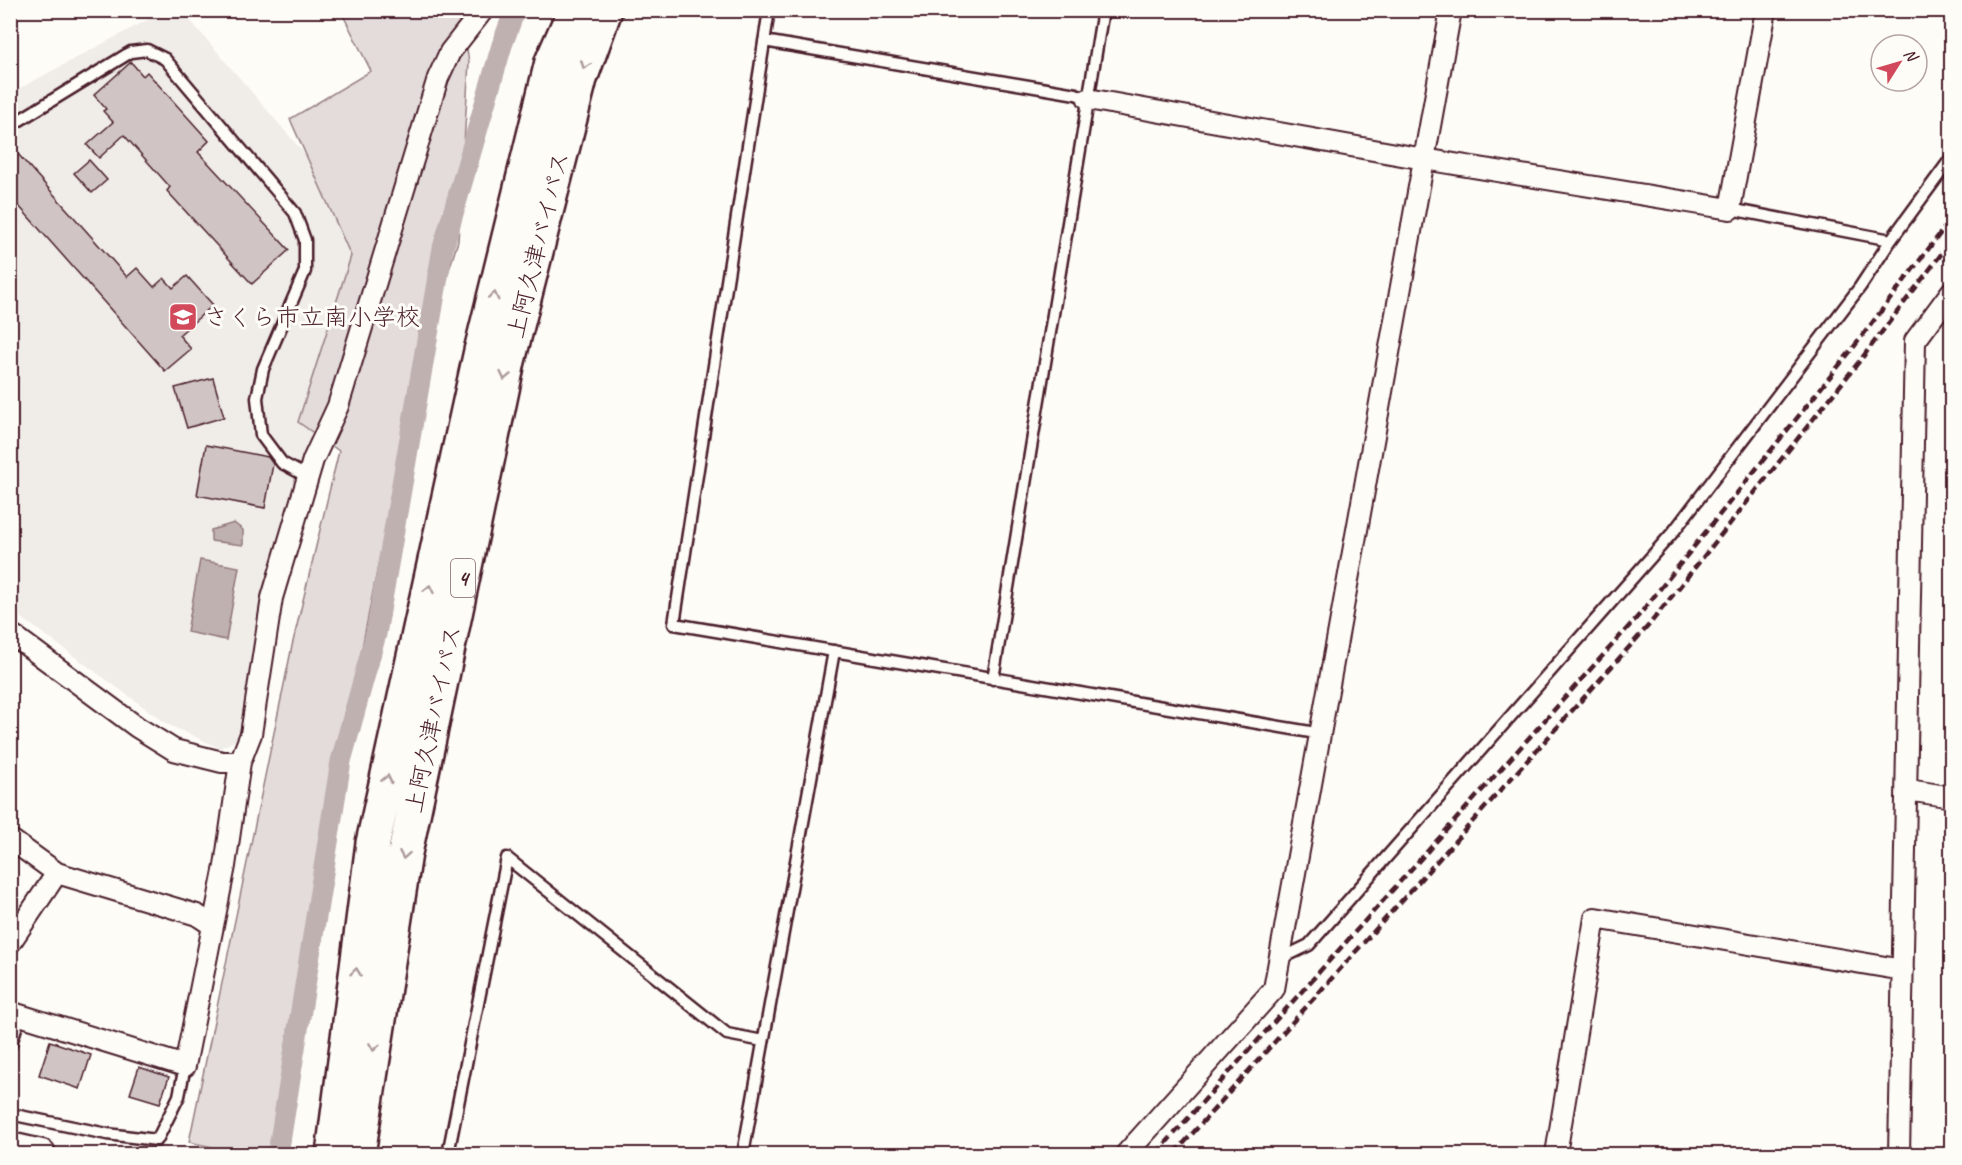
<svg xmlns="http://www.w3.org/2000/svg" width="1962" height="1165" viewBox="0 0 1962 1165" font-family="Caveat,'Klee One',sans-serif">
<style>
.built{fill:#f0ece8}
.green{fill:#e3dcda;stroke:#967e82;stroke-width:1.5}
.water{fill:#c0b1b1;stroke:#91777b;stroke-width:1.5}
.lines{fill:none;stroke-linecap:round;stroke-linejoin:round}
.canal{stroke:#c0b1b1;stroke-width:21}
.building{fill:#d0c5c4;stroke:#4a1f2b;stroke-width:1.5}
.lane-casing{stroke:#4a1f2b;stroke-width:15}
.street-casing{stroke:#4a1f2b;stroke-width:24}
.secondary-casing{stroke:#4a1f2b;stroke-width:33}
.highway-casing{stroke:#4a1f2b;stroke-width:38}
.lane{stroke:#fdfcf7;stroke-width:10}
.street{stroke:#fdfcf7;stroke-width:20}
.secondary{stroke:#fdfcf7;stroke-width:28}
.highway{stroke:#fdfcf7;stroke-width:33}
.rail{stroke:#4a1f2b;stroke-width:4.5;stroke-dasharray:9 4.5;stroke-linecap:butt}
.oneway{stroke:#ac999b}
.labels{text-anchor:middle;stroke-width:6;stroke-linejoin:round;paint-order:stroke}
.shield{fill:#fdfcf7;stroke:#806168;stroke-width:1.5}
.shield-label{font-size:22px;font-weight:bold;fill:#4a1f2b}
.street-label{font-size:24px;fill:#4a1f2b;stroke:#fdfcf7}
.poi-label{font-size:24px;fill:#4a1f2b;stroke:#fdfcf7;text-anchor:start}
</style>
<rect width="100%" height="100%" fill="#fdfcf7"/>
<filter id="ink" filterUnits="userSpaceOnUse"><feTurbulence type="fractalNoise" baseFrequency=".0167" numOctaves="2"/><feDisplacementMap in="SourceGraphic" scale="12" xChannelSelector="R" yChannelSelector="G"/><feConvolveMatrix kernelMatrix="1 2 1 2 8 2 1 2 1" color-interpolation-filters="sRGB"/></filter>
<g filter="url(#ink)">
<!-- built -->
<path class="built" d="M164 11H182L377 238 333 397 297 470 263 597 242 725 236 740 220 748 167 724 11 610V93Z"/>
<!-- green -->
<path class="green" d="M341 11H461L469 62 458 241 413 386 308 925 271 1154H244L189 1142 292 646 339 451 298 422 351 256 290 119 371 71Z"/>
<!-- water -->
<path class="water" d="M234 523 243 530V545L211 541V530Z
M200 560 239 567 226 640 187 632Z"/>
<g class="lines">
<!-- canal -->
<path class="canal" d="M278 1154 341 761 376 634 443 248 502 45 515 10"/>
</g>
<!-- building -->
<path class="building" d="M131 62 143 76 147 72 209 141 198 152 289 250 252 284 167 191 170 187 124 135 99 158 87 145 113 122 103 111 106 109 94 95Z
M10 145 127 277 137 268 154 287 164 278 173 288 187 276 213 305 179 335 191 349 165 371 10 196Z
M89 160 107 180 92 193 74 173Z
M213 378 224 417 187 428 175 388Z
M206 445 268 457 273 464 265 508 197 495Z
M50 1041 91 1055 80 1089 39 1075Z
M139 1067 169 1077 160 1103 130 1094Z"/>
<g class="lines">
<!-- lane casing -->
<g class="lane-casing">
<path id="lane" d="M769 10 674 624 1322 734
M764 41 1076 94 1088 99
M10 126 131 52 147 50 165 59 295 213 305 240V271L263 369 257 398 261 435 282 463 308 477
M1730 209 1891 240 1952 157
M993 679 1103 10
M1280 959 1309 945 1674 531 1860 287 1891 240
M10 1047 20 1015
M10 1114 107 1134 157 1140 179 1096 185 1066
M448 1154 507 858 727 1034 763 1041
M743 1154 834 651"/>
</g>
<!-- street casing -->
<g class="street-casing">
<path id="street" d="M1088 99 1424 159 1730 209 1766 10
M10 633 137 727 174 750 222 762H240L251 734 272 598 313 460 338 406 438 78 450 52 483 10
M1908 790 1952 797
M10 839 57 873 197 915 212 925
M10 943 57 873
M10 1012 185 1066 225 866 240 762
M1126 1154 1274 989 1451 10
M1556 1154 1595 918 1903 970
M1899 1154 1915 341 1952 291"/>
</g>
<!-- secondary casing -->
<g class="secondary-casing">
<path id="secondary" d="M10 1147 41 1154"/>
</g>
<!-- highway casing -->
<g class="highway-casing">
<path id="highway" d="M333 1154 373 843 481 351 552 62 575 10
M358 1154 405 853 508 361 580 79 605 10"/>
</g>
<!-- lane -->
<use href="#lane" class="lane"/>
<!-- street -->
<use href="#street" class="street"/>
<!-- secondary -->
<use href="#secondary" class="secondary"/>
<!-- highway -->
<use href="#highway" class="highway"/>
<!-- rail -->
<path class="rail" d="M1156 1154 1640 614 1853 348 1952 218
M1174 1154 1649 625 1862 358 1952 240"/>
</g>
<!-- one-way arrows -->
<defs><path id="oneway-chevron" d="M-2-3.5L2.5 0L-2 3.5" fill="none" stroke-width="1.6" stroke-linecap="round" stroke-linejoin="round" transform="scale(1.5)"/></defs>
<g class="oneway">
<use href="#oneway-chevron" transform="translate(585 65) rotate(110)"/>
<use href="#oneway-chevron" transform="translate(494 296) rotate(-76)"/>
<use href="#oneway-chevron" transform="translate(505 376) rotate(102)"/>
<use href="#oneway-chevron" transform="translate(429 589) rotate(-78)"/>
<use href="#oneway-chevron" transform="translate(387 779) rotate(-78)"/>
<use href="#oneway-chevron" transform="translate(404 855) rotate(100)"/>
<use href="#oneway-chevron" transform="translate(356 972) rotate(-83)"/>
<use href="#oneway-chevron" transform="translate(374 1047) rotate(99)"/>
</g>
</g>
<!-- icons -->
<defs>
<g id="school-square" transform="scale(1.5)"><rect x="-9" y="-9" width="18" height="18" rx="4" fill="#d1495b" stroke="#fdfcf7"/><path d="M0-5L7-2L0 1L-7-2ZM-4 1L0 2.5L4 1V4Q0 6-4 4Z" fill="#fff"/></g>
</defs>
<g fill-rule="evenodd">
<use href="#school-square" x="183" y="317"/>
</g>
<g class="labels">
<!-- shield labels -->
<rect class="shield" x="451" y="559" width="24" height="38" rx="4.5"/>
<g class="shield-label">
<text x="463" y="586">4</text>
</g>
<!-- street labels -->
<g class="street-label">
<text transform="translate(538 245) rotate(-76)" y="8">上阿久津バイパス</text>
<text transform="translate(433 719) rotate(-78)" y="8">上阿久津バイパス</text>
</g>
<!-- poi labels -->
<g class="poi-label">
<text x="204" y="325">さくら市立南小学校</text>
</g>
</g>
<!-- margin -->
<rect width="1962" height="1165" fill="none" stroke="#fdfcf7" stroke-width="36"/>
<rect x="18" y="18" width="1926" height="1129" fill="none" stroke="#4a1f2b" stroke-width="2" filter="url(#ink)"/>
<!-- north arrow -->
<g transform="translate(1899 63) rotate(53)"><circle r="28" fill="#fdfcf7" stroke="#b5a4a5" stroke-width="1.5"/>
<path d="M0-4.5L10 22L0 15L-10 22Z" fill="#d1495b"/>
<text y="-9" font-size="16" font-weight="bold" text-anchor="middle" fill="#4a1f2b">N</text>
</g>
</svg>
